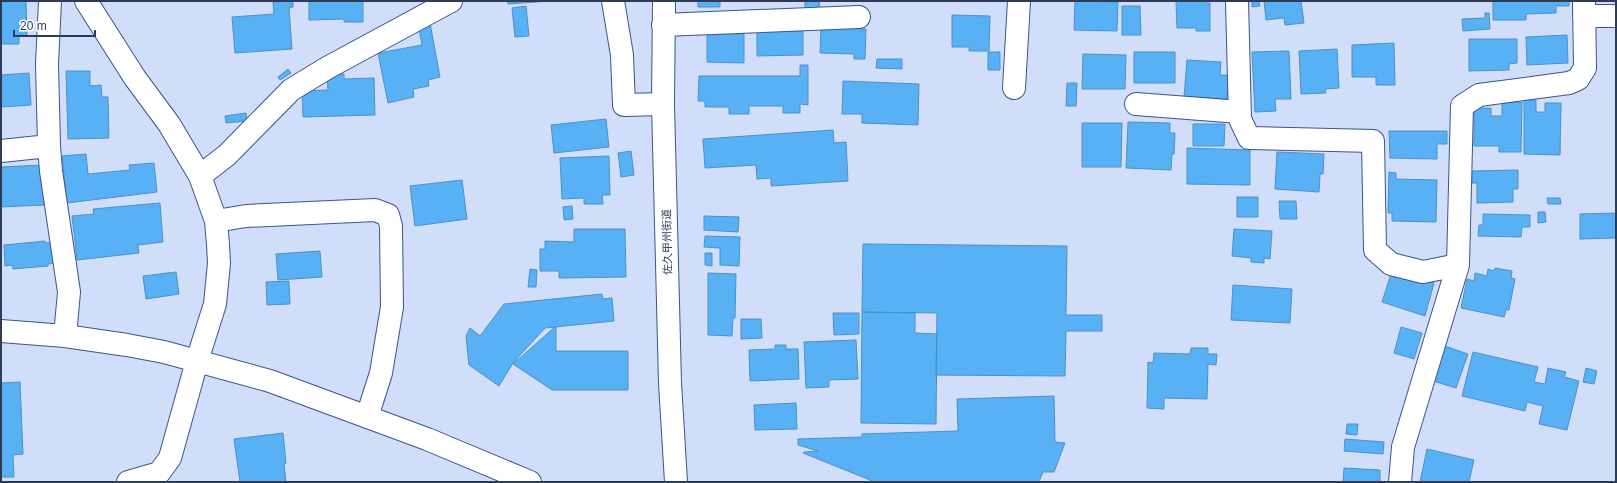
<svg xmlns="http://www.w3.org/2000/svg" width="1617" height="483" viewBox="0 0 1617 483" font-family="Helvetica,'Noto Sans JP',sans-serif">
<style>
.building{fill:#59b1f5;stroke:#4f90c4}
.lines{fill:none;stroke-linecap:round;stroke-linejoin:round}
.minor-casing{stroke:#395490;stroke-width:24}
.major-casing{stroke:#395490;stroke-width:24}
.minor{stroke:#fff;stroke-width:22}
.major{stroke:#fff;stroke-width:22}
.labels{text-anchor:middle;stroke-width:3;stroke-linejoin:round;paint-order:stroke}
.street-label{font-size:11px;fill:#2e3b57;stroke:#fff}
</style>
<rect width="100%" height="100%" fill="#d0defa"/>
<!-- building -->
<path class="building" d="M1 1H26L27 35H19V44H1Z
M293 1V7L289 8 292 49 235 53 232 17 274 14 273 2Z
M309 1H363V22H344V19L309 20Z
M508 1H551L508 4Z
M698 1H720V7H698Z
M805 1H819L820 9H805Z
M1075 1 1118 2 1117 31 1074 30Z
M1176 1H1205V3H1210V31H1196V28H1177Z
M1252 1H1259L1260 6 1252 7Z
M1264 1H1301L1304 23 1285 25 1284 18 1266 20Z
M1493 1H1569V6H1556V13L1526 14V20H1493Z
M526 6 529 36 515 37 512 8Z
M1122 6H1140L1141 35H1122Z
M1485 13H1489L1490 29 1463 31 1462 19 1485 18Z
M952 15 990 16 989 51H969V47H952Z
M430 23 440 77 428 80 429 86 413 89 414 97 388 103 378 53 422 45 419 29Z
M803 25V55L757 56V27Z
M821 28 866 29 865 59H854V54L820 53Z
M707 33 744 34V63L707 62Z
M1567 35 1568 63 1527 65 1526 37Z
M1469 39H1517V63L1509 64V70L1469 71Z
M1394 43 1395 85H1376V77H1352V45Z
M1337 49 1339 88 1325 89 1326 93 1301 94 1299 51Z
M1289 51 1291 99H1275L1276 111 1255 112 1252 52Z
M988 52H1000V70H988Z
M1134 52H1175V83H1134Z
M1083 54 1126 55 1125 89H1082Z
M877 59H902V69L876 68Z
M1187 60 1221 62 1220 75H1229L1227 99 1184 97Z
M800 65H808V105L800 104V113H783V106H749V114H729V107H705V101H698L699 76H800Z
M288 69 291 73 280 80 278 77Z
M66 71H90V86L101 85 102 97H108L109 138 68 139Z
M29 73 31 105 1 107V75Z
M344 74V79L374 78 375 115 303 117 302 91 328 90 327 75Z
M843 81 919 84 918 125 862 123V114H842Z
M1067 83H1077L1076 106H1066Z
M1524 100H1536V112H1545V103H1561L1560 155 1524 154Z
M1502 102H1522L1521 152H1499V146H1474V108H1491V116H1502Z
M246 113 247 121 226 123 225 116Z
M606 119 609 147 554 153 551 125Z
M1128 122 1170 123V133H1175L1174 154H1172L1171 170 1126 168Z
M1082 123H1122L1121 167H1082Z
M1193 124H1225L1224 146H1193Z
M833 130 834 143 846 142 848 181 771 186V178L757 179 756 165 705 168 703 139Z
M1389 131H1447V144H1437V159L1390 158Z
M1187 148 1250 150V185L1187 184Z
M631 151 634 175 621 177 618 153Z
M1277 152 1324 154 1323 174H1320L1319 192 1275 189Z
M86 154 88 174 130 170 129 165 154 163 157 192 67 203 62 156Z
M609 156 610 195H602L603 204H584V198L562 199 560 158Z
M42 165 44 205 1 207V167Z
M1518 170V189H1513V202L1477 203V183H1472V171Z
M1389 172 1396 173V179L1437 180 1436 222 1392 221V213H1388Z
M462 180 467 219 415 226 410 186Z
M1237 197H1258V217H1237Z
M1547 198H1560L1561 204H1548Z
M1279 201H1296L1297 219H1280Z
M160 203 163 242 138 245 139 253 77 260 72 216 94 214 93 209Z
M572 206 573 219 564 220 563 207Z
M1538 212H1545L1546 222 1538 223Z
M1616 213V238L1580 239V214Z
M1483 214 1530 215V227H1522L1521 237 1478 236 1479 225H1483Z
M704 216 739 217 738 232 704 230Z
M574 229H625L626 277 559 278V271H540V249H545V241L574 242Z
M1234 229 1272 231 1270 259 1264 258V263L1251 262V258L1232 256Z
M705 236 740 237 739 266 720 265V248L704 247Z
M45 241 46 243 54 242 56 263 48 264V266L13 269 12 265 5 266 4 245Z
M863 244 1067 246 1066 315H1102V331H1066L1065 376 936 375 937 313 862 312Z
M320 251 322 277 278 280 276 254Z
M705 253H712V266L705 265Z
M1495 268 1512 271 1511 278 1515 279 1509 310H1506L1504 317 1461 308 1467 279 1474 281 1475 273 1487 276 1488 269 1494 271Z
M530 269 537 270 536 287H528Z
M1392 271 1434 283 1425 316 1382 302Z
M176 272 179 294 146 299 143 276Z
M708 273 736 274 735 318H733L732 336 708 335Z
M289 281 290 304 267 305 266 282Z
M1233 285 1292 289 1290 323 1231 320Z
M602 294 603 299 612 298 614 321 545 328 513 363 499 386 469 365 466 336 470 328 480 336 504 304Z
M862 312 915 313V333L937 334 936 424 861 423Z
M833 313H859V334L834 335Z
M741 319H761L762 338 741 339Z
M556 326V351H628V390H552L513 364Z
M1401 327 1422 333 1414 359 1394 353Z
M856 340 858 379 829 380V387L806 388 804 342Z
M775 345H786V349H798L799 379 750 381 749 350 775 349Z
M1445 346 1468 354 1456 388 1433 381Z
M1191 348H1208V354H1217L1216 365 1208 364 1207 399 1164 398V409L1147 408 1148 362 1153 363 1154 353 1190 354Z
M1473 352 1538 367 1534 382 1545 384 1548 368 1566 372 1564 377 1579 381 1567 430 1539 424 1543 406 1527 402 1525 411 1462 396Z
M1586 368 1597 371 1594 384 1583 382Z
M20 382 23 454 13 455 14 477H1V383Z
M1054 396 1055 442 1065 443 1054 472H1043L1039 482H875L803 453 804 452 818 451 798 445V439L862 437V434L958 431 957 399Z
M796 403 797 429 755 430 754 405Z
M1347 424H1358L1357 435 1346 434Z
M283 433 286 463 284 464 286 482H240L234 439Z
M1345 439 1384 442 1383 454 1344 451Z
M1427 449 1474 460 1469 482H1420Z
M1344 468 1380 470V482H1343Z"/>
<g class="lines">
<!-- minor casing -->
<g class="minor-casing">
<path id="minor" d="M50 1 47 64 49 146 51 171 69 292 65 336
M86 1 135 78 169 124 200 176 216 221 218 244 219 263 215 304 197 361 170 458 159 473 128 482
M613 1 622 55 624 105 663 104
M1237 1 1240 119 1249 138 1373 141 1375 250 1391 264 1423 272 1458 265
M1584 16H1616
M663 25 859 17
M1014 88 1019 1
M1136 104 1240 112
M1 151 49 146
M200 176 227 155 291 90 327 68 451 1
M216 221 246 216 375 210 388 215 391 226 392 307 381 373 367 417
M1 331 65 336 127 345 164 352 270 381 427 439 530 482
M1400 482 1403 447 1458 265 1462 106 1479 95 1569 83 1578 79 1585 68 1584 1"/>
</g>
<!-- major casing -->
<g class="major-casing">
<path id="major" d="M664 1 663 104 670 383 676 482"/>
</g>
<!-- minor -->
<use href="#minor" class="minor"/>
<!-- major -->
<use href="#major" class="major"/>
</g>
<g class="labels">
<!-- street labels -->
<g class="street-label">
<text transform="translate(667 242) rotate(-91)" y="4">佐久甲州街道</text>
</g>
</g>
<!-- border -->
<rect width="1617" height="483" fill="none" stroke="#2e3b57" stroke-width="4"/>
<!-- scale -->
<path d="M14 30v6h81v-6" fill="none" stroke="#2e3b57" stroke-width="2"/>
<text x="20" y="30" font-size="12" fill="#2e3b57" stroke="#ffffff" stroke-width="3" paint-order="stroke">20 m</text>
</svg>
